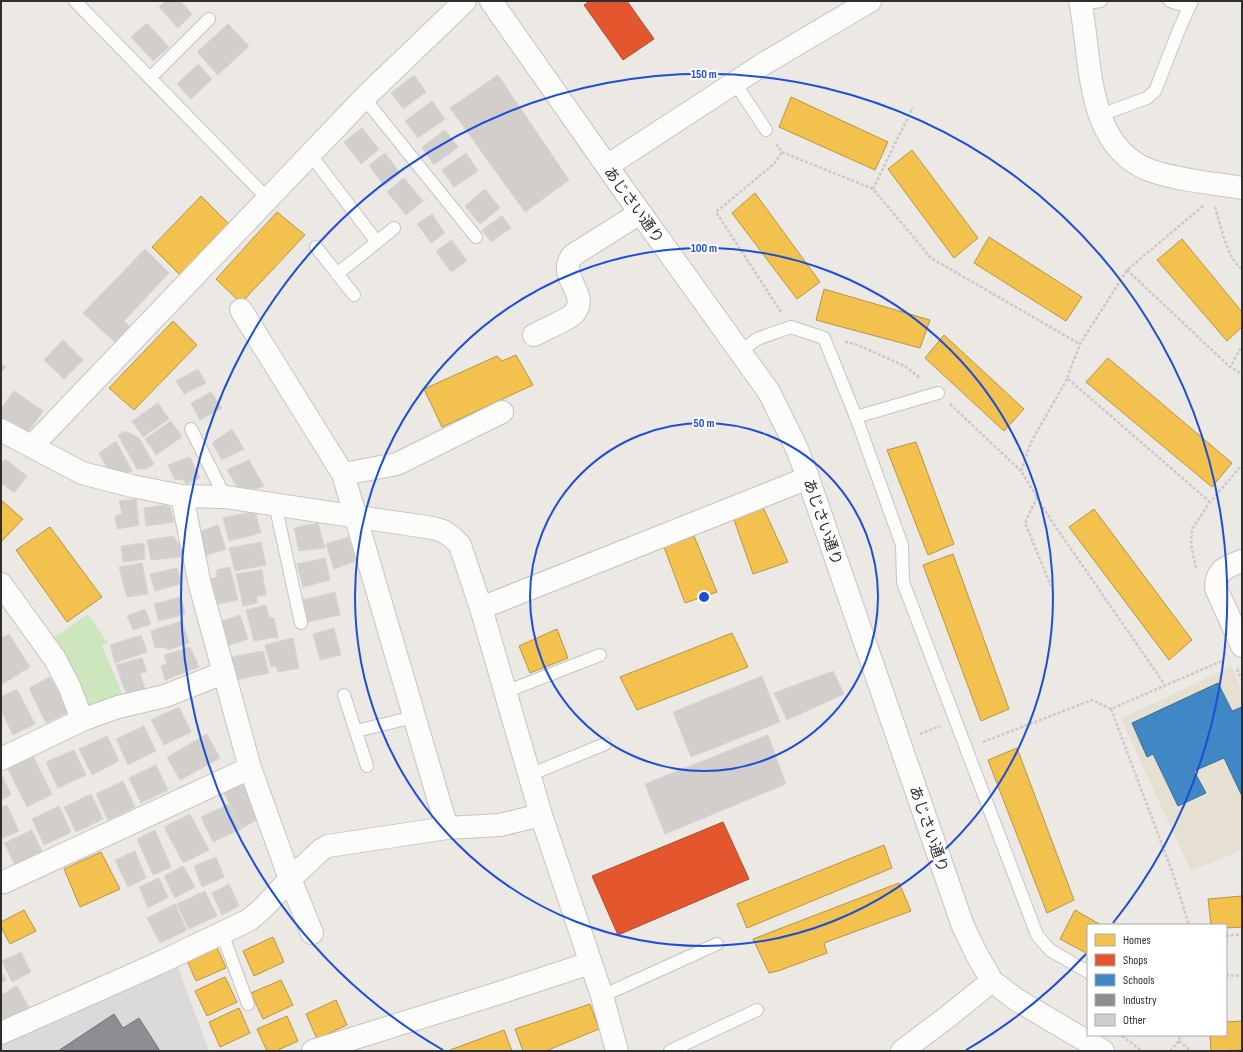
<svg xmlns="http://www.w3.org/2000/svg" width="1243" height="1052" viewBox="0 0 1243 1052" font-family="'Sofia Sans Condensed','Noto Sans JP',sans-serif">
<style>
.industrial{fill:#dcd9db}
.education{fill:#e6e0d3}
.green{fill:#cee6be}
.homes{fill:#f2c14e;stroke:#b79544}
.shops{fill:#e4572e;stroke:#ad4b2e}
.schools{fill:#3f88c5;stroke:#3a6d98}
.industry{fill:#8d8d92;stroke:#707074}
.building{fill:#d1cecb;stroke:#d7d4d0}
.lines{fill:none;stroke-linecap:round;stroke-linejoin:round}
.service-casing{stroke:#c5c4c5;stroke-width:14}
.minor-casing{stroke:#c5c4c5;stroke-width:24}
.tertiary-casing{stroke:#c5c4c5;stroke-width:24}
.path{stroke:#c9c9c8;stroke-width:2.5;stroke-dasharray:3 2;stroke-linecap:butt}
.service{stroke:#fcfcfb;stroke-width:12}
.minor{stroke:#fcfcfb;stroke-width:22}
.tertiary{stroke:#fcfcfb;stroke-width:22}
.ring{fill:none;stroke:#1d4ed8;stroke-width:2}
.labels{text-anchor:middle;stroke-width:4;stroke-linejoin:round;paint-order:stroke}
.street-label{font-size:15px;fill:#2e2e2e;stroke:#fff}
.centre{fill:#1d4ed8;stroke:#fff;stroke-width:2}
.ring-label{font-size:12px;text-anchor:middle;font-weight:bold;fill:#1d4ed8;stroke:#fff;stroke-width:4;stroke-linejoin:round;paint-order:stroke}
</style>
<rect width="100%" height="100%" fill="#ece8e4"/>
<!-- industrial -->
<path class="industrial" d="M177 965 209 1051H1V1042Z"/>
<!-- education -->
<path class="education" d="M1231 666 1242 690V850L1191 871 1121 719Z"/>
<!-- green -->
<path class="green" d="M88 614 108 643 102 646 123 695 93 705 83 701 51 639Z"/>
<!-- homes -->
<path class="homes" d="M791 97 888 142 875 170 779 127Z
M912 150 978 238 954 258 888 169Z
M755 193 820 282 797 299 732 213Z
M201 196 229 224 180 275 152 247Z
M277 212 305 235 241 303 216 279Z
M989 237 1082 297 1066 321 974 263Z
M1182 239 1242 312V327L1227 341 1157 260Z
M824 289 930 320 920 348 816 320Z
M173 321 197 345 134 410 109 388Z
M944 335 1024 409 1004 431 925 358Z
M516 355 533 385 442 427 424 389 497 356 502 361Z
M1108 358 1232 463 1212 487 1086 382Z
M916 442 954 544 928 555 887 450Z
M1 500 23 519 1 542Z
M763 507 788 562 753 574 733 517Z
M1094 509 1192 640 1169 660 1069 527Z
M50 527 102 597 67 622 16 550Z
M694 536 717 592 685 603 664 547Z
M953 554 1009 709 981 721 923 565Z
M557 629 568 658 530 673 519 646Z
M732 633 748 667 637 710 620 677Z
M1017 748 1074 900 1047 913 988 760Z
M884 845 892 868 747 928 737 904Z
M101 852 120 889 80 907 64 869Z
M899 883 911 911 824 943 827 953 778 971 769 973 753 939Z
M1242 896V927L1226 928V925H1211L1208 899Z
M24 910 36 931 10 944 1 927V922Z
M1075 910 1101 925H1088V954L1060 939Z
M273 937 284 962 254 976 243 951Z
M215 943 226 968 196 981 185 956Z
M225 977 237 1002 207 1016 195 991Z
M281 980 293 1005 263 1019 251 993Z
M336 1000 347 1025 317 1039 306 1014Z
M590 1004 599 1029 546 1051H523L515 1029Z
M239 1008 250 1033 220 1047 209 1022Z
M287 1016 298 1041 276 1051H267L257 1029Z
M1242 1021V1050L1211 1051 1210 1035H1226V1022Z
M504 1030 512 1051H450V1050Z"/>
<!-- shops -->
<path class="shops" d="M590 1H627L654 39 623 60 584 5Z
M723 822 749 879 618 935 592 876Z"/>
<!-- schools -->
<path class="schools" d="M1218 683 1232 711 1242 707V796L1224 758 1194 771 1206 793 1178 806 1153 754 1147 757 1132 723Z"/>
<!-- industry -->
<path class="industry" d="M114 1014 123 1028 139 1018 160 1051H58Z"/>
<!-- building -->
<path class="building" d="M165 1H180L192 14 178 28 159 7Z
M147 23 169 47 153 61 131 37Z
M228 24 249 46 218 75 197 52Z
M198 64 212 79 191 99 177 84Z
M414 75 426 92 403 109 391 93Z
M498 75 569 180 525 212 450 108Z
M432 101 445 119 418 138 405 121Z
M362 128 379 149 361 164 344 142Z
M445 130 458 147 434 165 422 147Z
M385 153 400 173 384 186 369 165Z
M466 153 478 171 454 187 442 170Z
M404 178 423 201 406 215 387 192Z
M485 189 500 208 480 224 465 206Z
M432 214 445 233 431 243 417 224Z
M502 216 511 228 491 242 482 230Z
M452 240 467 261 451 272 436 251Z
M145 249 169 273 124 321 133 329 118 345 83 313Z
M63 340 83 360 64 379 44 360Z
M1 363 6 367 1 372Z
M198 369 206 383 184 394 176 381Z
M14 391 43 411 26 435 1 418V409Z
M211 392 222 408 200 420 191 403Z
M158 403 169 419 143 437 132 421Z
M171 421 182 437 156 455 145 439Z
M232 429 244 449 222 460 212 443Z
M125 431 139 438 154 464 146 469H137L118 435Z
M116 441 132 471 127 473 107 468 99 453Z
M190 457 200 478 187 484 182 479 175 480 168 465Z
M5 459 27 476 14 493 1 483V464Z
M249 460 264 486 256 489 238 488 227 470Z
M136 499 139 525 117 529 115 516 122 514 119 501Z
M163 505 170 507 174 522 146 526 144 508Z
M255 511 261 533 229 541 223 518Z
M318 523 325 548 299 551 294 528Z
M218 525 226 549 204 556 196 533Z
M173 536 180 545 182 557 151 560 147 540Z
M348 537 356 561 334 569 326 544Z
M261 542 266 565 235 571 229 548Z
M144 543 145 559 123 562 121 546Z
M325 558 330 580 303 587 297 564Z
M142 563 148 594 127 597 119 567Z
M230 567 238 600 218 604 211 579 217 577 216 570Z
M177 568 181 584 155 591 150 574Z
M262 570 266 595 257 596V603L243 606 236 574Z
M335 592 340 615 308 622 303 600Z
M181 597 185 614 159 621 154 604Z
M266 605 269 617 274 618 278 637 254 641 246 610Z
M145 609 151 624 133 630 127 616Z
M240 615 248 639 227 646 219 622Z
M182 621 189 643 168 650 164 647 155 648 151 631Z
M334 628 341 655 320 660 313 634Z
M9 634 30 667 1 685V638Z
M141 635 147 652 115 663 110 645Z
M293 638 299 668 278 672 276 666 271 667 265 645Z
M190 647 199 667 165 680 161 666 167 664 164 655Z
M263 651 269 673 236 680 231 657Z
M142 658 147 672 140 673 145 689 126 693 116 665Z
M833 671 844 694 787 720 774 693Z
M762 676 780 722 691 757 673 712Z
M50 677 68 712 46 723 29 688Z
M17 689 35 724 13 735 1 710V697Z
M179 707 191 732 164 745 151 720Z
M144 726 156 751 128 765 116 739Z
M207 734 220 758 180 780 167 757Z
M768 735 786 784 665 834 645 784Z
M107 736 119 761 92 775 79 749Z
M74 750 86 775 58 788 46 762Z
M33 756 52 794 27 807 8 769Z
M156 765 168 790 141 803 129 778Z
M1 773 11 795 1 800Z
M123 781 135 807 108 820 96 794Z
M243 784 261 818 242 828 224 793Z
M91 794 103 819 76 832 64 807Z
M229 804 241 829 213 842 201 817Z
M7 805 19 831 1 839V808Z
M59 806 71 832 44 845 32 819Z
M190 814 209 850 183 863 164 827Z
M32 830 44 855 17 869 4 843Z
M155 830 171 867 153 875 137 839Z
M135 851 146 878 128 887 115 860Z
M216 857 224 877 202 887 194 866Z
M183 866 195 887 175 898 164 876Z
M159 878 168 897 148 908 139 887Z
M229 884 239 906 222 915 212 893Z
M205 891 217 916 189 929 177 904Z
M175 904 187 930 160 943 147 918Z
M21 952 31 972 12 982 2 961Z
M1 972 6 980 1 983Z
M17 986 29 1007 4 1020 1 1016V995Z"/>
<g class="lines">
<!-- service casing -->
<g class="service-casing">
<path id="service" d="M75 1 268 199
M1170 1 1189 7
M1080 4 1101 1
M150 78 209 19
M735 83 766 130
M364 98 476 237
M1100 115 1147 98 1155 91 1180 27 1192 1
M310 154 377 242 337 274
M377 242 394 228
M316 247 354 295
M740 352 757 339 791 327 824 338 856 417 902 545 903 582 1037 935 1050 950 1088 972
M856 417 938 393
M191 429 225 497
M275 504 301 623
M505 692 600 655
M344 695 367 766
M356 731 414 717
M529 775 605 744
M222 933 248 1004
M602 996 717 944
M670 1051 757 1010"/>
</g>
<!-- minor casing -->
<g class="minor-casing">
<path id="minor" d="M1080 1C1092 58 1084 144 1149 170 1176 180 1213 183 1242 188
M607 166 765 63 870 1
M241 310 343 474 447 828
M534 335C546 329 560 323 571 316 591 300 566 283 568 266 568 262 571 258 573 255L640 213
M1 430 82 473 132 486 182 496 225 497 433 528 443 531 452 537 460 545 481 608 541 815 602 996 617 1051
M32 446 364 98 465 1
M343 474 397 464 502 412
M182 496 200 585 250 768 290 879 312 933
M1242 561C1227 567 1216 569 1216 588L1242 646
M1 584 55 659 70 688 82 720
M481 608 808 478
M1 759 82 720 118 707 165 696 223 673
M1 881 4 882 250 768
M1 1033 159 963 249 920 263 908 290 879 321 850 328 846 447 828 500 825 541 815
M313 1051 499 993 590 963
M902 1051 946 1018 992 981"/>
</g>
<!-- tertiary casing -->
<g class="tertiary-casing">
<path id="tertiary" d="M491 1 621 186 769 392 797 449 808 478 963 926 977 955 992 981 1017 1000 1103 1051"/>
</g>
<!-- path -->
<path class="path" d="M776 144 782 152 873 189 931 258 1080 344
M873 189 913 107
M1203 206 1127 270 1080 344 1067 378 1210 502
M1215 207C1221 225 1226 257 1242 269
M1127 270 1230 367 1242 374
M781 312 716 212 774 164 782 152
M845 342 855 344 905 366 921 379
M1231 368 1230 367 1242 346
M1067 379 1031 442 1021 471 1051 520 1165 685
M950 404 1021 471
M1037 497 1025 523 1051 586
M1196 568 1191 544 1192 529 1210 502 1242 465
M1237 669 1242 680
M1111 709 1173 874 1189 925
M920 734 940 726
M983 742 1092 700 1111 709 1224 660
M1226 936 1242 934
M1226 975 1242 976
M1122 1036 1142 1051
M1179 1041 1191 1051
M1170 1051 1179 1041 1180 1035"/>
<!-- service -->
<use href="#service" class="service"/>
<!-- minor -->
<use href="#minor" class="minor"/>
<!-- tertiary -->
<use href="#tertiary" class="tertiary"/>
</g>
<!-- distance rings -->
<g class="ring">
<circle cx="704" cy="597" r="174"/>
<circle cx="704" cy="597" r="349"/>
<path d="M1086 954A523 523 0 0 1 966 1050M443 1050A523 523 0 1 1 1113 923"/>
</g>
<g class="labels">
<!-- street labels -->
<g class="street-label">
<text transform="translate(634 205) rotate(54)" y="5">あじさい通り</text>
<text transform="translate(823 522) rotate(71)" y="5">あじさい通り</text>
<text transform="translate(929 829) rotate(71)" y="5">あじさい通り</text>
</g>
</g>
<circle cx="704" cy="597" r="6" class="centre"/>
<g class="ring-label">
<text x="704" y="78">150 m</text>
<text x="704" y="252">100 m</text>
<text x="704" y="427">50 m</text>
</g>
<!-- border -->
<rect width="1243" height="1052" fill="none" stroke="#2e2e2e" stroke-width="4"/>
<!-- legend -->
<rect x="1087" y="924" width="140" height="112" fill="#ffffff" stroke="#ababab"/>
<rect x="1095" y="934" width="20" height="12" fill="#f2c14e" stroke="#ababab"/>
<text x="1123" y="944" font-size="12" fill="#2e2e2e">Homes</text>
<rect x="1095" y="954" width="20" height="12" fill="#e4572e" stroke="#ababab"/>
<text x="1123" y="964" font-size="12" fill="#2e2e2e">Shops</text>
<rect x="1095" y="974" width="20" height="12" fill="#3f88c5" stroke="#ababab"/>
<text x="1123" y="984" font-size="12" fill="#2e2e2e">Schools</text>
<rect x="1095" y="994" width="20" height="12" fill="#8d8d92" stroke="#ababab"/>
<text x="1123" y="1004" font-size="12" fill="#2e2e2e">Industry</text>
<rect x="1095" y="1014" width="20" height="12" fill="#d1cecb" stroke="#ababab"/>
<text x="1123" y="1024" font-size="12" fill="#2e2e2e">Other</text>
</svg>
